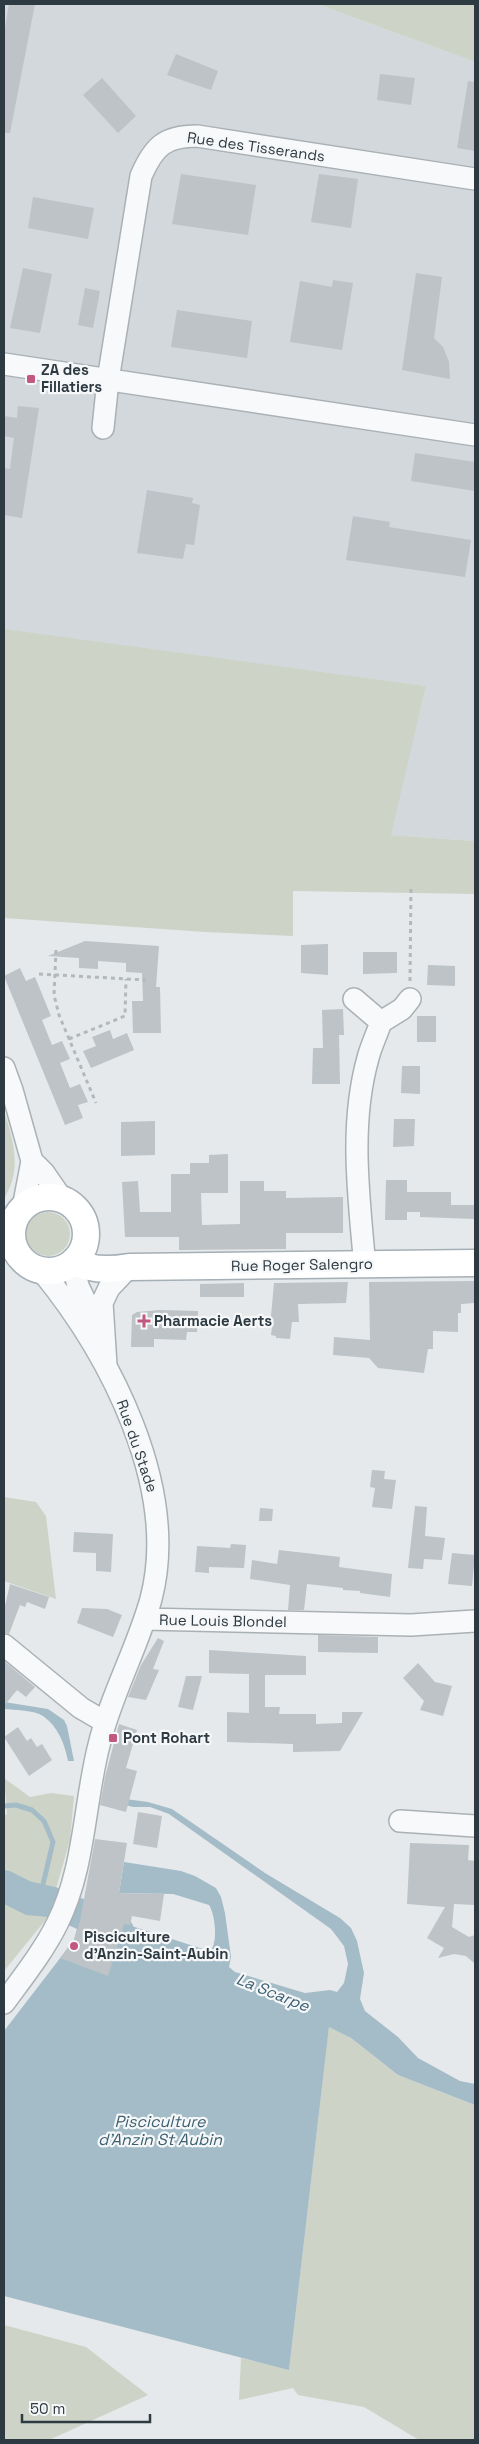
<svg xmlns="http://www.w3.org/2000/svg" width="479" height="2444" viewBox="0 0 479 2444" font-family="'Space Grotesk',sans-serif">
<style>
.built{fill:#d3d8dd}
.green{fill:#cdd4c7}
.water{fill:#a4bcc7}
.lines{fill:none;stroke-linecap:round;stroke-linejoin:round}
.stream{stroke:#a4bcc7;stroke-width:5}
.river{stroke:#a4bcc7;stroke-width:30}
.building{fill:#bdc3c7}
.minor-casing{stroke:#aab1b5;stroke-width:24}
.major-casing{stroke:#a5afb6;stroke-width:29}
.path{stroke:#b3b8bb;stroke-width:3;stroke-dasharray:4 4;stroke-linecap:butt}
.minor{stroke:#f7f9fa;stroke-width:21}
.major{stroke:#fff;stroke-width:26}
.poi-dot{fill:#c2587f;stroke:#f5f7f8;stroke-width:2}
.labels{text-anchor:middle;stroke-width:4.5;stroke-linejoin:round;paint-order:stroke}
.street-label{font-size:15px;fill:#2e3a42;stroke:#f5f7f8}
.poi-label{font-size:15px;font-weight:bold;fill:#2e3a42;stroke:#f5f7f8;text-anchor:start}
.water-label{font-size:16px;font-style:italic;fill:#3c6072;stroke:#f5f7f8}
</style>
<rect width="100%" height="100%" fill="#e5e9eb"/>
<!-- built -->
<path class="built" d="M4 4H317L475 62V841L390 835 426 686 4 630Z"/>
<!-- green -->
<path class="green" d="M317 4H475V62Z
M4 629 426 686 391 835 475 841V894L293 891V936L205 932 4 918Z
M4 1111C14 1142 22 1170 4 1199Z
M26 1234a22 22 0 1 1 44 0a22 22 0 1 1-44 0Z
M4 1497 36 1502 46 1516 56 1599 4 1581Z
M4 1778 30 1797 51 1793 74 1796 70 1840 48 1917 4 1971V1815L7 1814Z
M329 2026 351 2038 398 2075 475 2105V2440H419L364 2407 298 2395 293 2388 239 2400 241 2358 289 2369Z
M4 2325 86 2347 148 2395 49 2440H4Z"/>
<!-- water -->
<path class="water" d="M4 1702 48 1709 64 1720 67 1726 74 1761H68C65 1745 58 1726 43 1716 34 1710 15 1710 4 1709Z
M118 1798 148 1802 172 1809 265 1873 340 1918 351 1928 357 1941 364 1973 360 1999 365 2011 398 2037 418 2058 460 2081 475 2084V2105L398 2075 351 2038 329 2027 289 2370 4 2296V2031L74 1940 82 1910 206 1950H211C218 1941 215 1914 209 1905L173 1894 119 1893 124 1862 181 1871 195 1876 216 1888 221 1897 225 1913 231 1957 229 1967 235 1972 305 1993 330 1990 337 1992 344 1983 348 1964 344 1946 331 1929 169 1814 150 1807H133L122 1804Z
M4 1878 31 1890 50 1894 55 1889 48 1917 26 1915 4 1904Z"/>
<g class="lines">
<!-- stream -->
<path class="stream" d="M4 1806 16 1805 32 1810 44 1821 53 1842 40 1897"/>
<!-- river -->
<path class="river" d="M4 1885 26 1896 53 1902 119 1931"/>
</g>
<!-- building -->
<path class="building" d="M9 4H35L10 133H4V34Z
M176 54 218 71 211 90 167 75Z
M380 74 415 78 411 105 377 100Z
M102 78 136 116 118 133 83 95Z
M468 81 475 82V151L457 148Z
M181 174 256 185 248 235 172 224Z
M319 174 358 179 351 228 311 222Z
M33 197 94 208 88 239 28 228Z
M23 268 52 274 40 333 10 328Z
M416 273 442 277 434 338 443 347 449 362 450 379 402 370Z
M333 280 353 283 342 350 290 342 300 281 332 287Z
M85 288 100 291 93 328 78 325Z
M177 310 252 321 247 358 171 347Z
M18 406 39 408 22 518 4 515V468L10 469 14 438 4 436V416L17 418Z
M415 453 475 462V491L411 481Z
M147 490 193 498 192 503 200 505 194 545 186 544 183 559 137 553Z
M353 516 390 522 389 527 471 540 465 577 346 560Z
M85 941 159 946 156 987H160L161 1033H133L132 1001H143L142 973 126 972V963L98 961V969L79 968V958L48 956Z
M328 944V975L301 973V945Z
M363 952H397V973L363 974Z
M428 965 455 966V986L427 985Z
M20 968 26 981 35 977 51 1016 42 1020 52 1045 62 1041 70 1059 60 1063 70 1088 80 1084 88 1102 78 1105 83 1118 65 1125 4 976Z
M343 1009 344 1035H339L340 1084H312L313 1048H323L322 1010Z
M417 1016H436V1042H417Z
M110 1030 113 1039 127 1033 134 1050 91 1068 83 1051 96 1046 92 1037Z
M402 1066H420V1094L401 1093Z
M394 1119H415L414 1146 393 1147Z
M155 1121V1155L121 1156V1122Z
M228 1154V1193H201L202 1225 240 1224V1181H264V1191H286V1198L343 1197V1233H286V1249L179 1250V1237H125L122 1182 138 1181 140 1212H171V1174H190V1163H209V1155Z
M386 1180H407V1192H451V1205H475V1219L420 1217V1212H407V1220H385Z
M475 1281V1303L461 1304V1313H458V1332L433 1331V1349H428L424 1373 378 1368 369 1358 333 1355 334 1337 370 1340 369 1282Z
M348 1282 346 1303 298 1304 299 1322H292L290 1339 276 1338V1336L271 1335 272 1327H270L274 1283Z
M244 1283V1297H200V1284Z
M160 1310 198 1311 197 1332H187L186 1340 154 1339V1347H131L132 1315 137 1312Z
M372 1470 385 1471 384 1479 396 1480 392 1509 372 1507 375 1488 370 1487Z
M415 1506 427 1507 425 1536 445 1538 442 1560 424 1559 423 1569 408 1568Z
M260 1508 273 1509 272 1521H259Z
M74 1532 113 1534 111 1572 96 1571V1553L73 1552Z
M231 1544 246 1545 244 1568 209 1567V1573L195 1572 197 1546 230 1548Z
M279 1550 340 1557 339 1567 392 1574 390 1597 360 1593V1591L343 1590V1588L307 1584 304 1610H288L290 1585 250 1579 252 1560 277 1564Z
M452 1553 475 1555 472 1586 448 1584Z
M10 1584 49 1597 45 1609 27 1602 25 1607 20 1605 9 1634 4 1633V1610Z
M82 1608 107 1609 122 1615 113 1637 77 1623Z
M318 1635 378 1637V1653L318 1652Z
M158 1638 164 1641 153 1669 159 1670 146 1700 128 1697 141 1665Z
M209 1650 306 1656V1675H265V1707H280L279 1714H316V1724L342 1723V1712H363L340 1751 293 1752V1744L227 1742V1712L249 1713V1674L209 1673Z
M4 1661 35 1687 26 1697 17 1690 4 1706Z
M418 1663 435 1682 452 1686 443 1716 420 1710 424 1701 403 1678Z
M186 1676H202L193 1710 178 1707Z
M119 1724 137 1730 126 1768 137 1771 126 1812 100 1805 105 1777Z
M18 1727 27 1741 31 1738 37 1747 42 1744 52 1760 29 1776 4 1737Z
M138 1812 162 1816 157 1848 133 1844Z
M95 1839 127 1843 119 1893 164 1894 160 1921 132 1916 130 1925 124 1924 108 1976 60 1958 74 1940 80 1921Z
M410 1843 469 1845 468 1860 475 1861V1905L454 1904 452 1927 469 1937 475 1935V1964L466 1956 454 1954 438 1958 444 1948 427 1938 445 1907 407 1904Z"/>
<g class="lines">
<!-- minor casing -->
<g class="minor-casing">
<path id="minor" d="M4 364 475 435
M103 428 108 380 141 176C154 146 165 136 197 136L475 179
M354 999 381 1022C377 1034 371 1046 368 1058 350 1122 358 1190 364 1256L367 1264
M381 1022 402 1009 410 999
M4 1068 12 1090 32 1161 44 1173 62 1199
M23 1208 32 1161
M73 1263 78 1286 100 1332
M106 1365 102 1303 109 1288 129 1267
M145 1619 411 1625 475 1621
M4 1645 81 1708 105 1722
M400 1821 475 1826
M4 2003C23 1977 43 1952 57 1924 85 1869 84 1803 99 1745 111 1695 137 1649 151 1599 180 1488 110 1354 41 1270"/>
</g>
<!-- major casing -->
<g class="major-casing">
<path id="major" d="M12 1234a37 37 0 1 1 74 0a37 37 0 1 1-74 0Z
M74 1261C90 1271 111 1270 129 1267L475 1263"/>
</g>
<!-- path -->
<path class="path" d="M56 950 54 995 59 1015 96 1103
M39 974 146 980
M410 981 411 885
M69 1039 125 1016 126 979"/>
<!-- minor -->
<use href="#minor" class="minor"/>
<!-- major -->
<use href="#major" class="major"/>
</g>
<!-- markers -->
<g class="poi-dot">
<rect x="26" y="374" width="10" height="10" rx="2.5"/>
<path d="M141.5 1313.5h5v5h5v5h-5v5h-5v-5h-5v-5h5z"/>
<rect x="108" y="1733" width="10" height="10" rx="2.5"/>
<circle cx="74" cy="1946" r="5"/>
</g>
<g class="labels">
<!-- street labels -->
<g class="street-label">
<text transform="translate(256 147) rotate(8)" y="5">Rue des Tisserands</text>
<text transform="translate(302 1265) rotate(-1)" y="5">Rue Roger Salengro</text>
<text transform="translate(137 1446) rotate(71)" y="5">Rue du Stade</text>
<text transform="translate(223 1621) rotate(1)" y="5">Rue Louis Blondel</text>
</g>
<!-- poi labels -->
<g class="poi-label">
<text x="41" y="375">ZA des<tspan x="41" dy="17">Fillatiers</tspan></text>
<text x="154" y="1326">Pharmacie Aerts</text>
<text x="123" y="1743">Pont Rohart</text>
<text x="84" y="1942">Pisciculture<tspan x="84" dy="17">d'Anzin-Saint-Aubin</tspan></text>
</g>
<!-- water labels -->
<g class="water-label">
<text transform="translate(273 1992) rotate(22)" y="6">La Scarpe</text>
<text x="160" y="2127">Pisciculture<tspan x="160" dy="18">d’Anzin St Aubin</tspan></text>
</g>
</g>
<!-- border -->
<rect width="479" height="2444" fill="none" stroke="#2e3a42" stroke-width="10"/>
<!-- scale -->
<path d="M22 2414v8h128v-8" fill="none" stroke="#2e3a42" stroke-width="2.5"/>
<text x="30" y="2414" font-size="15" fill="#2e3a42" stroke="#f5f7f8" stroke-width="4" paint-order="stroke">50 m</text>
</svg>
